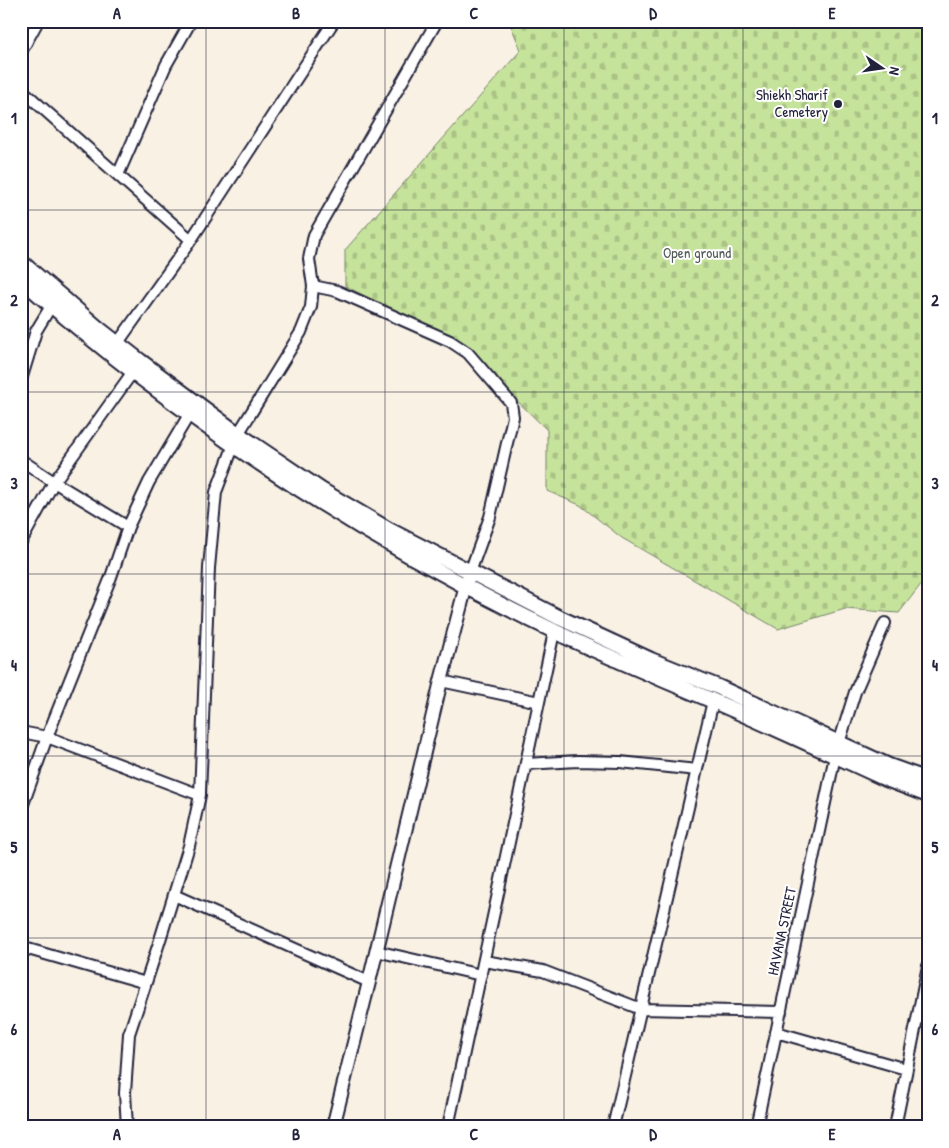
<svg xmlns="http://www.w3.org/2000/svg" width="949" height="1148" viewBox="0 0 949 1148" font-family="'Patrick Hand',sans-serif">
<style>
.cemetery{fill:url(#cemetery-stones);stroke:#74826b}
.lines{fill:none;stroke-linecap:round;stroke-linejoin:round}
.minor-casing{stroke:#22223b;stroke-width:14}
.tertiary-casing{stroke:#22223b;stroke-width:16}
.secondary-casing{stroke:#22223b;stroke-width:18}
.minor{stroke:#fff;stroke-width:10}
.tertiary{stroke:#fff;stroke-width:12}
.secondary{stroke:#fff;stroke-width:14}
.grid{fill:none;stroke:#22223b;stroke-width:1;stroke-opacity:0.55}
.poi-dot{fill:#22223b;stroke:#fff;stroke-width:2}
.labels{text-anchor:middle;stroke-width:4;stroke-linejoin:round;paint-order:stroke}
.poi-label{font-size:15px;fill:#22223b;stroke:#fff;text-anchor:end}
.park-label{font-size:15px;fill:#535c58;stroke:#fff}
.street-label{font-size:15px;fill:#22223b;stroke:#fff}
.neatline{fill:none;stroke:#22223b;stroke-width:2}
.grid-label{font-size:16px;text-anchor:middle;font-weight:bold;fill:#22223b}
</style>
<defs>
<pattern id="cemetery-stones" width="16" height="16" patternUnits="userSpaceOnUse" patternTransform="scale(1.25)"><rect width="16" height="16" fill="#c6e39b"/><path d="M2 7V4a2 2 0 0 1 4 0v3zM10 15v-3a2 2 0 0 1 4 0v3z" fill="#aac286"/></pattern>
</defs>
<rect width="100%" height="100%" fill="#f9f1e3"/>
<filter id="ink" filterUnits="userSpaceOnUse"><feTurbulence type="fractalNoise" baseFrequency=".02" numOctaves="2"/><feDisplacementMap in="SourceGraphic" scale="10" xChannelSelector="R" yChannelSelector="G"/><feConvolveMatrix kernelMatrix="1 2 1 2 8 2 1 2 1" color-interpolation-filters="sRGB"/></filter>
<g filter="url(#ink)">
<!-- cemetery -->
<path class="cemetery" d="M509 21H928V575L899 613 845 609 778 629 622 538 580 505 547 491V430L456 341 345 286V250L521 50Z"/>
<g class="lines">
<!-- minor casing -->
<g class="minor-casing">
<path id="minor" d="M21 52 38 21
M21 89 191 240
M118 175 166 65 191 21
M313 286 337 291 450 341 468 353 511 403 513 417 490 517 470 572
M117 344 191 240 334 21
M21 380 36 331 51 306
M21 460 54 482 128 527
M21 542 54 482 132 373
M441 681 539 702
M21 732 47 737 200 795
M526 764 578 761 620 762 697 770
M21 810 47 737 111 577 128 527 149 482 193 408
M174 895 369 982
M21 947 146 983
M376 951 481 975
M484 961 543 971 641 1009 781 1012
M776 1032 906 1069
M127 1127 125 1093 129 1034 159 943 189 846 200 795 209 568 216 492 238 434 301 332 311 307 313 286 309 259 314 235 437 21
M448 1127 554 632
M613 1127 713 701
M756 1127 835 756 855 692 885 623
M895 1127 928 966"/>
</g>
<!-- tertiary casing -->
<g class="tertiary-casing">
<path id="tertiary" d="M333 1127 369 982 441 681 468 578"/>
</g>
<!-- secondary casing -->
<g class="secondary-casing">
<path id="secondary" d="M21 262 99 329 140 361 238 434 321 490 389 530 560 618 651 660 718 687 889 766 928 780
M21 279C182 421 361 538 554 631 605 656 658 677 711 700 769 725 827 752 886 779L928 795"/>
</g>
<!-- minor -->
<use href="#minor" class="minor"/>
<!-- tertiary -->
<use href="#tertiary" class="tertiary"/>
<!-- secondary -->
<use href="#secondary" class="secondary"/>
</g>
</g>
<!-- grid -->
<path class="grid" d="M206 21V1127M385 21V1127M564 21V1127M743 21V1127M21 210H928M21 392H928M21 574H928M21 756H928M21 938H928"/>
<!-- markers -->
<circle class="poi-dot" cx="838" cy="104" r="5"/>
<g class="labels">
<!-- poi labels -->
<g class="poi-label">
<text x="828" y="100">Shiekh Sharif<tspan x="828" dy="17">Cemetery</tspan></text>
</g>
<!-- park labels -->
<g class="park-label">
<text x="697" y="258">Open ground</text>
</g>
<!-- street labels -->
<g class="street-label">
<text transform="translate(782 931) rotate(-78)" y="5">HAVANA STREET</text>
</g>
</g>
<!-- margin -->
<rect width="949" height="1148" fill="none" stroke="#fff" stroke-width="55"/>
<!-- north arrow -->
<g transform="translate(882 68) rotate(103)" stroke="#ffffff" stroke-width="4" paint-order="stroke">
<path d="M0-4L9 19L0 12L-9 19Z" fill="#22223b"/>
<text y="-8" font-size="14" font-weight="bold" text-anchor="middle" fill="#22223b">N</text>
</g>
<rect x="28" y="28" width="894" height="1092" class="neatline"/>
<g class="grid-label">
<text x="117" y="19">A</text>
<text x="296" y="19">B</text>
<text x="474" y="19">C</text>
<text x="653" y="19">D</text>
<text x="832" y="19">E</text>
<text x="14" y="124">1</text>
<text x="935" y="124">1</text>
<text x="14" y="306">2</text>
<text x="935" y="306">2</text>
<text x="14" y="489">3</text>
<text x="935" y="489">3</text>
<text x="14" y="671">4</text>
<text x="935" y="671">4</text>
<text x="14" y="853">5</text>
<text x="935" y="853">5</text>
<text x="14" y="1035">6</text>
<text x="935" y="1035">6</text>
<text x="117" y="1140">A</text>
<text x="296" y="1140">B</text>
<text x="474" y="1140">C</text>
<text x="653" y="1140">D</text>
<text x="832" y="1140">E</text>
</g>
</svg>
